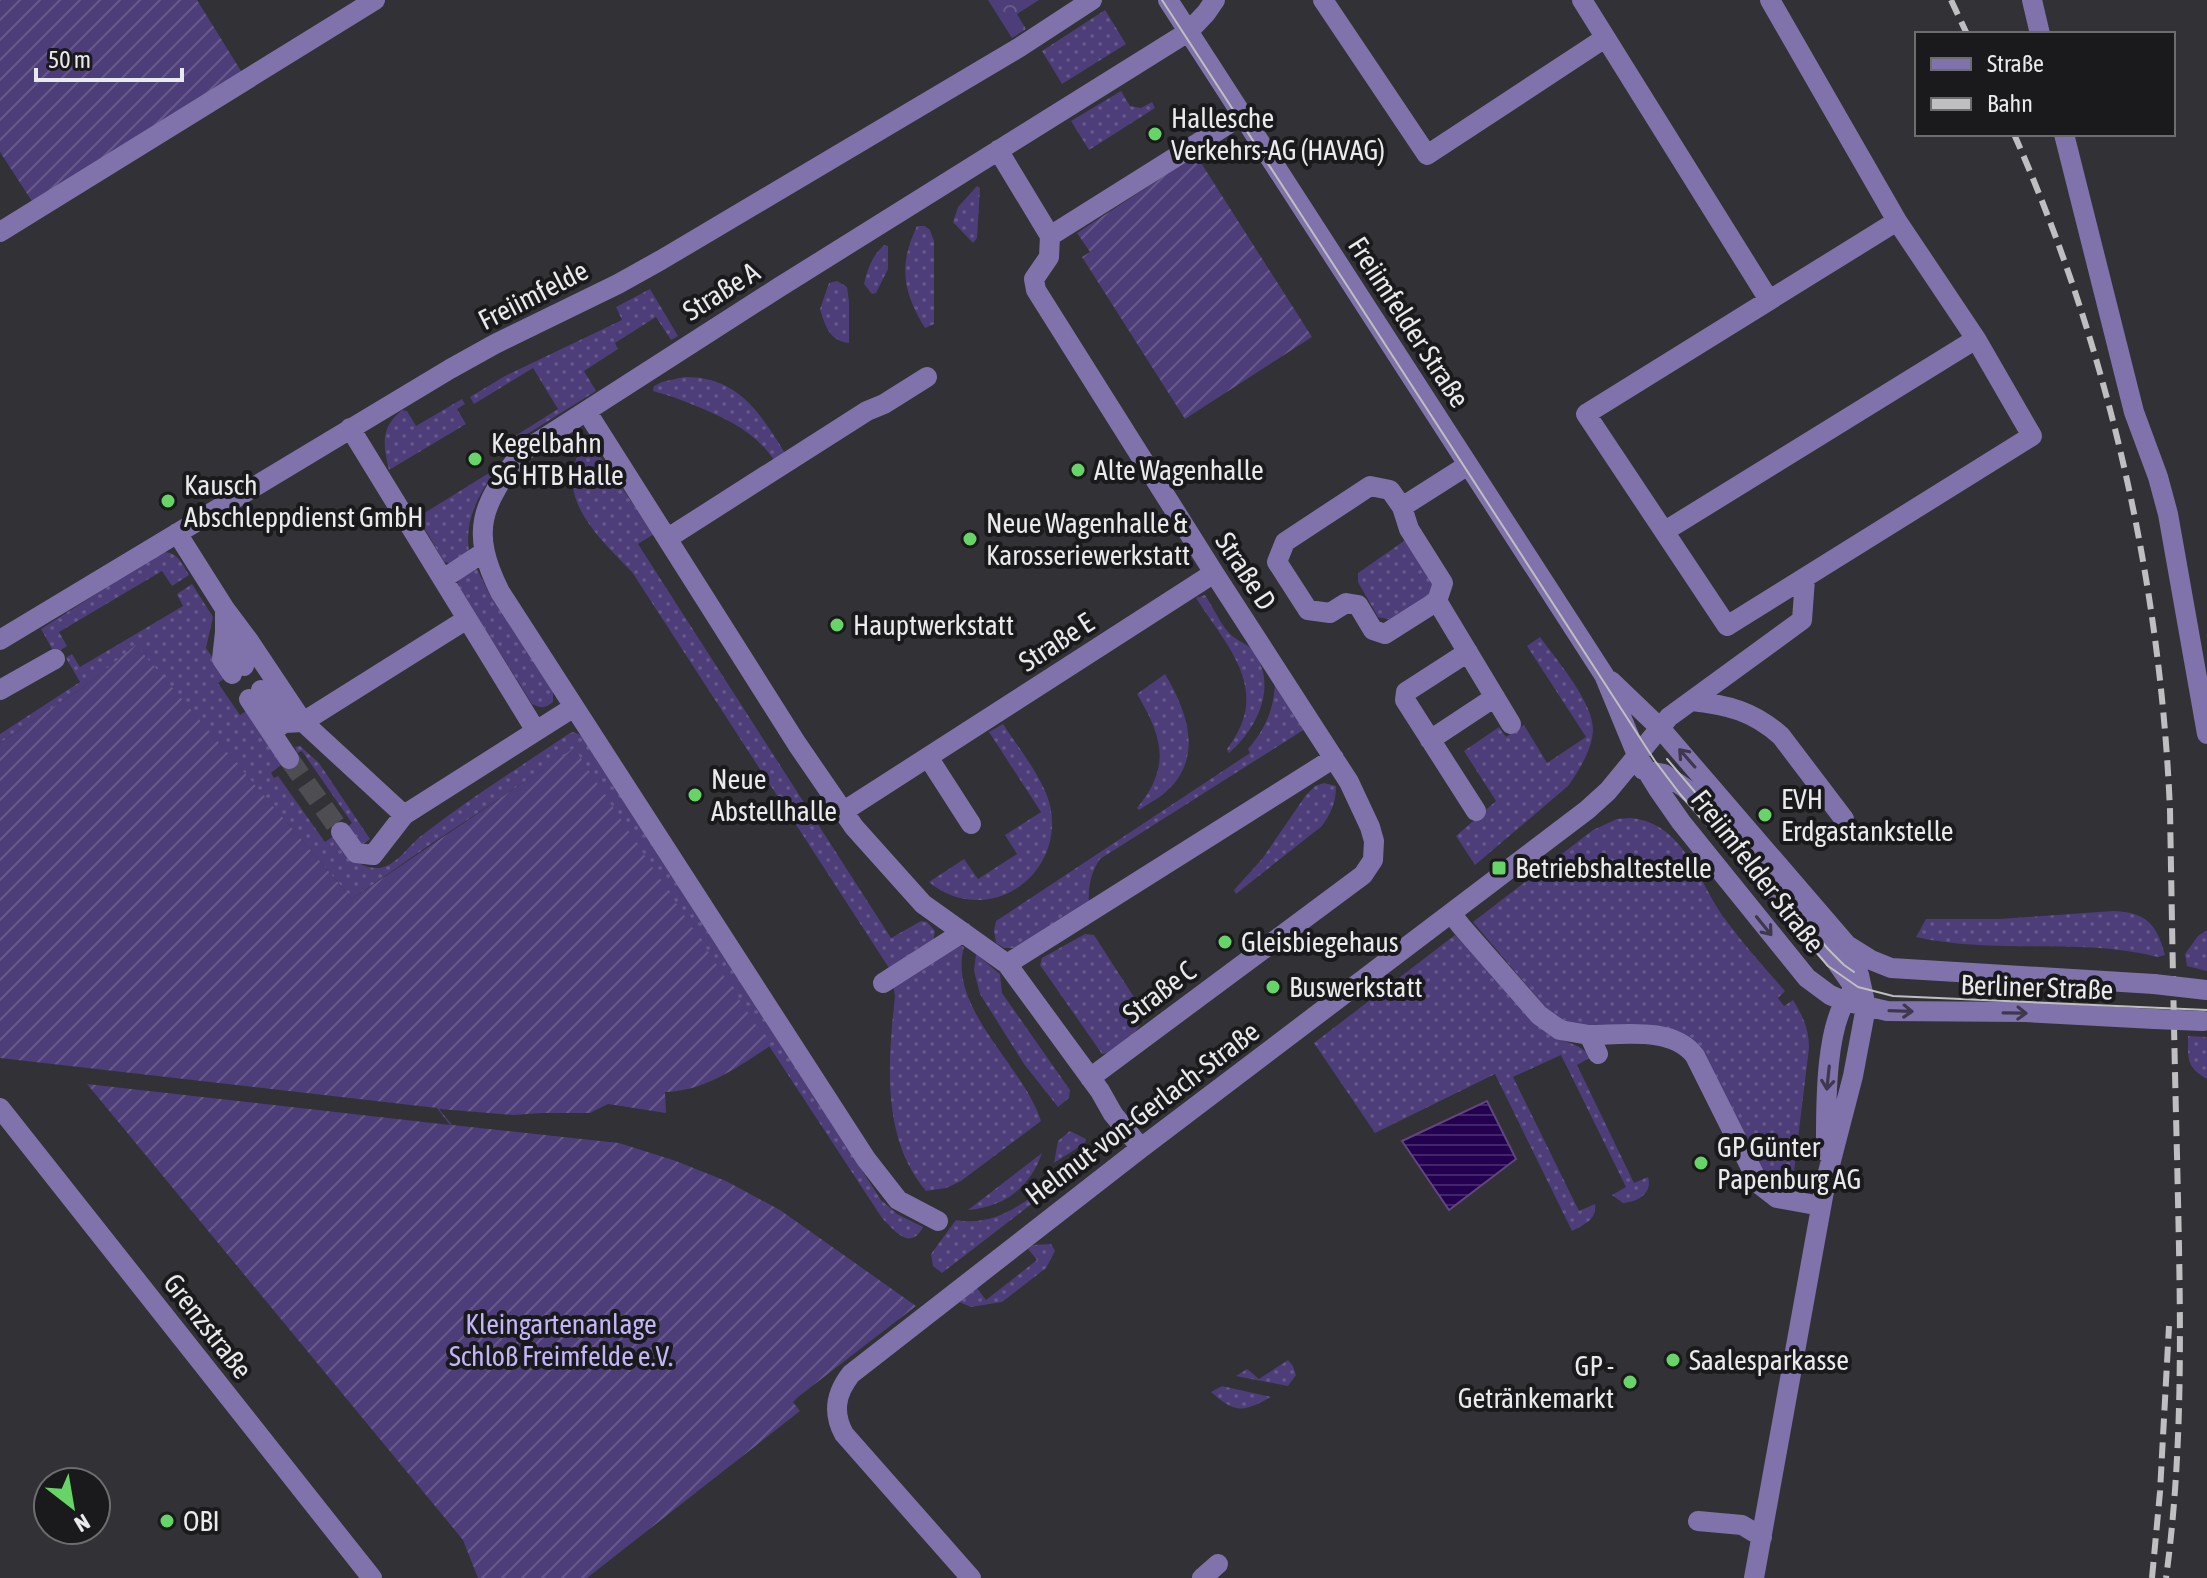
<svg xmlns="http://www.w3.org/2000/svg" width="2207" height="1578" viewBox="0 0 2207 1578" font-family="'Asap Condensed',sans-serif">
<style>
.grass{fill:url(#grass-dots)}
.park{fill:url(#park-crowns)}
.garden{fill:url(#garden-furrows)}
.water{fill:url(#water-rules);stroke:#5f467f;stroke-width:2}
.lines{fill:none;stroke-linecap:round;stroke-linejoin:round}
.minor-tunnel{stroke:#4e4d51;stroke-width:20;stroke-dasharray:20 10;stroke-linecap:butt}
.minor{stroke:#8073ab;stroke-width:20}
.tram{stroke:#bfbfc2;stroke-width:2}
.rail{stroke:#bfbfc2;stroke-width:6;stroke-dasharray:16 8;stroke-linecap:butt}
.minor-bridge{stroke:#8073ab;stroke-width:20}
.oneway{stroke:#3e384d}
.poi-dot{fill:#66d466;stroke:#1a191b;stroke-width:3}
.labels{text-anchor:middle;stroke-width:8;stroke-linejoin:round;paint-order:stroke}
.poi-label{font-size:28px;fill:#eaeaed;stroke:#1a191b;text-anchor:start}
.street-label{font-size:28px;fill:#eaeaed;stroke:#1a191b}
.park-label{font-size:28px;fill:#c3b5f9;stroke:#1a191b}
</style>
<defs>
<pattern id="grass-dots" width="8" height="8" patternUnits="userSpaceOnUse" patternTransform="scale(2)"><rect width="8" height="8" fill="#4d3d79"/><path d="M2 2h.1M6 6h.1" fill="none" stroke="#67598c" stroke-width="1.8" stroke-linecap="round"/></pattern>
<pattern id="park-crowns" width="20" height="18" patternUnits="userSpaceOnUse" patternTransform="scale(2)"><rect width="20" height="18" fill="#4d3d79"/><path d="M2 6a3 3 0 1 1 6 0M12 15a3 3 0 1 1 6 0" fill="none" stroke="#67598c"/></pattern>
<pattern id="garden-furrows" width="10" height="10" patternUnits="userSpaceOnUse" patternTransform="scale(2)"><rect width="10" height="10" fill="#4d3d79"/><path d="M-1 1l2-2M0 10L10 0M9 11l2-2" fill="none" stroke="#67598c"/></pattern>
<pattern id="water-rules" width="6" height="5" patternUnits="userSpaceOnUse" patternTransform="scale(2)"><rect width="6" height="5" fill="#230050"/><path d="M0 2.5h6" fill="none" stroke="#43256a"/></pattern>
</defs>
<rect width="100%" height="100%" fill="#323135"/>
<!-- grass -->
<path class="grass" d="M1105 10 1126 44 1062 84 1042 51Z
M1121 91 1130 106 1141 108 1152 102 1155 108 1089 150 1071 121Z
M977 186 980 188 977 238 973 243 953 222 958 207Z
M917 226H925L930 230 934 241V324L925 328C903 292 898 266 917 226Z
M884 245 888 246V269L876 293 872 294 864 284C868 268 872 256 884 245Z
M837 281 847 287 849 301V343C829 341 825 325 820 309L829 283Z
M650 289 678 336 671 340 656 317 615 343 618 349 584 371 596 391 503 449 501 445 558 409 533 368 474 404 470 397 505 376 622 320 616 307Z
M684 377C738 376 760 413 785 453L774 460C754 431 727 419 696 406 682 400 668 395 653 391L654 386 662 382Z
M462 399 465 404 457 409 466 424 389 470C383 444 380 428 402 410L407 411 416 426Z
M588 439 654 534 638 544 891 938 921 921 927 922 935 931 933 943 889 968 632 572C596 535 547 491 588 439Z
M497 468C480 493 464 519 469 551L449 563 444 562 418 517Z
M1404 541 1411 543 1435 584 1432 596 1392 620 1378 617 1358 582V573Z
M162 552C177 551 182 563 189 575L172 586 162 571 59 632 67 646 55 654 41 629Z
M474 569H477L490 595 553 690V702C545 709 541 708 532 704L457 584 459 580Z
M192 584 213 617 206 648 226 677 218 683 240 715 249 709 285 762 271 773 274 778 278 776 325 842 335 835C347 851 355 868 377 868 395 868 408 846 421 836 468 799 520 767 570 733L574 732 582 736 881 1200 897 1214 923 1227C910 1252 894 1230 882 1218L574 749 428 846 352 899 136 646 83 687 0 743V734L80 682 66 658 72 654 80 667 183 606 177 594Z
M1205 595C1213 607 1220 623 1229 633 1236 641 1248 643 1254 652 1278 686 1257 729 1229 753L1227 749C1272 691 1229 649 1196 598Z
M1540 637C1556 659 1593 702 1593 729 1593 748 1579 771 1568 786L1475 865 1456 836 1496 801 1464 751 1499 727 1506 737 1524 725 1547 763 1586 737 1527 646Z
M1165 674C1189 714 1205 762 1161 796 1154 801 1146 805 1139 810L1137 808C1172 766 1162 736 1137 694Z
M1275 679 1305 729 1100 859C1090 873 1088 889 1089 906L1014 948H1004L996 943 994 931 996 921 1250 753 1248 749C1266 728 1275 707 1275 679Z
M1003 724C1019 749 1046 781 1051 810 1062 880 984 928 929 882L964 859 978 879 1017 854 1005 835 1041 812 989 732Z
M300 746 319 763 370 839 362 845 347 827 352 823 302 751 297 753 295 747Z
M1324 783 1336 786C1336 803 1331 813 1322 826L1236 894 1234 890 1262 859 1306 795 1315 786Z
M1630 818C1684 822 1698 882 1725 919 1743 944 1765 968 1785 991L1778 998 1784 1006 1793 1000C1803 1016 1809 1029 1809 1048L1792 1188 1773 1181 1762 1173 1701 1053 1578 1026 1561 1020 1545 1007 1473 922 1593 830 1617 819Z
M2113 911C2146 912 2157 924 2165 955L2158 957C2079 937 1995 955 1916 937L1926 919H1999Z
M2207 930V971L2187 966 2185 954 2198 936Z
M1085 934 1094 935 1141 1008C1144 1034 1127 1039 1108 1053L1102 1054 1040 965 1042 958Z
M1455 935 1561 1040C1573 1044 1583 1047 1591 1057L1577 1065 1634 1183 1648 1177C1653 1193 1638 1202 1623 1203L1612 1195 1626 1187 1561 1055 1513 1077 1579 1211 1595 1204C1597 1220 1584 1224 1572 1231L1495 1074 1375 1133 1314 1043Z
M959 944 964 947C947 1008 1023 1065 1041 1121L961 1181 946 1188 926 1191C881 1138 888 1061 895 996L893 984Z
M976 954 1000 974 1002 993 1070 1090 1069 1098 1058 1107 1024 1064 980 994 974 971Z
M2188 1036 2207 1037V1079C2186 1067 2188 1059 2188 1036Z
M1070 1131 1086 1139 1085 1143 1054 1163 1058 1141Z
M1042 1153C1030 1188 1004 1207 968 1210Z
M1081 1166 942 1273 933 1266 931 1254 956 1220C1008 1229 1037 1186 1081 1166Z
M1051 1244 1055 1251 1046 1268 1002 1302 971 1307 959 1302 977 1288 986 1300 1037 1260 1028 1249 1033 1245Z
M1288 1360 1293 1366 1296 1375 1288 1386 1236 1376 1247 1369 1259 1379Z
M1222 1386 1271 1397C1245 1411 1236 1415 1211 1392Z"/>
<!-- park -->
<path class="park" d="M988 0H1039L1017 14 1026 29 1012 38Z"/>
<!-- garden -->
<path class="garden" d="M0 0H197L246 79 37 209 0 152Z
M1196 155 1312 337 1185 419 1082 257 1090 252 1077 233Z
M136 645 352 899 574 748 770 1046C738 1067 705 1091 665 1092L666 1113 608 1104 590 1113H542L513 1115 439 1109 452 1125 619 1143 676 1161 726 1181 780 1210 916 1306 798 1397 793 1402 800 1411 587 1578H478L463 1540 87 1084 450 1125 437 1108 0 1058V743L83 687Z"/>
<!-- water -->
<path class="water" d="M1487 1101 1516 1159 1449 1210 1402 1141Z"/>
<g class="lines">
<!-- minor-tunnel -->
<path class="minor-tunnel" d="M289 759 341 832"/>
<!-- minor -->
<path class="minor" d="M1168 0 1604 675 1637 755 1658 789 1681 822 1807 978 1830 995 1844 1001 1887 1011 2025 1012 2154 1019
M1323 0 1427 155 1605 38
M1582 0 1769 300
M1770 0 1897 221
M2032 0 2040 34
M2064 134 2134 412 2158 477 2168 514 2207 734
M998 150 1050 236 1049 257 1034 279 1036 290 1214 573 1349 782 1370 827 1374 841 1373 860 1363 875 1090 1078
M1897 221 1976 339 2032 436 1727 626 1586 414Z
M0 232 375 0
M1050 236 1241 116
M587 412 797 744 854 827 923 904 1007 964 1100 1091 1113 1114 1141 1148
M350 428 536 731
M1402 507 1409 529 1443 583 1437 601 1385 634 1373 630 1358 605 1346 603 1330 613 1308 610 1277 562 1285 542 1370 486 1390 490 1402 507 1468 465
M1665 531 1976 339
M177 533 225 609 249 641 303 722 404 815
M668 538 867 411 884 404 927 377
M443 579 484 552
M1437 601 1511 724
M225 609V632L222 659 232 674
M225 632 244 666
M0 640 450 369 495 344 618 284 661 260 1020 47 1092 0
M1468 652 1406 692 1405 700 1476 811
M1611 681 1660 728 1847 945 1871 960 1891 968 2154 984
M0 690 55 659
M261 690 284 723
M249 699 289 759
M1692 701C1728 705 1753 711 1781 736L1844 819
M271 732 284 723 303 722 467 619
M1430 740 1495 697
M928 757 971 824
M1643 770 1664 774 1685 788 1709 811 1833 957 1858 993
M844 811 1214 573
M341 832 356 853 373 855 404 815 574 707
M1451 913 1461 926 1539 1015 1560 1030 1589 1035 1598 1054
M1007 964 1334 758
M883 983 963 932
M1589 1035C1622 1035 1673 1026 1695 1056L1759 1184 1777 1198 1821 1206
M0 1108 372 1578
M1826 1152C1826 1112 1824 1023 1851 993
M938 1221 898 1200 866 1159 500 592C469 530 482 505 521 453L778 288 1188 32 1206 13 1215 0
M1698 1521 1742 1525 1762 1537
M971 1578 844 1434C832 1412 836 1393 851 1374L1141 1148 1587 810 1608 791 1669 717 1802 620 1805 579
M1202 1578 1218 1564
M1754 1578 1826 1180 1853 1076 1866 1007 1859 975 1847 945"/>
<!-- tram -->
<path class="tram" d="M1162 0 1655 761 1680 794 1828 966 1858 987 1893 996 2207 1010
M1667 759 1828 949 1844 965 1854 972"/>
<!-- rail -->
<path class="rail" d="M1951 0 1967 34
M2014 134C2108 347 2160 577 2170 810 2172 925 2174 1040 2177 1155 2180 1296 2185 1438 2166 1578
M2152 1578 2160 1492 2169 1326"/>
<!-- minor-bridge -->
<path class="minor-bridge" d="M2154 984 2207 990
M2154 1019 2203 1021"/>
</g>
<!-- one-way arrows -->
<defs><path id="oneway-shaft" d="M-6 0H5M1.5-3L5.5 0L1.5 3" fill="none" stroke-width="1.6" stroke-linecap="round" stroke-linejoin="round" transform="scale(2)"/></defs>
<g class="oneway">
<use href="#oneway-shaft" transform="translate(1687 758) rotate(-131)"/>
<use href="#oneway-shaft" transform="translate(1764 926) rotate(51)"/>
<use href="#oneway-shaft" transform="translate(1901 1011) rotate(2)"/>
<use href="#oneway-shaft" transform="translate(2015 1013) rotate(1)"/>
<use href="#oneway-shaft" transform="translate(1828 1078) rotate(96)"/>
</g>
<!-- markers -->
<g class="poi-dot">
<circle cx="1155" cy="134" r="8"/>
<circle cx="475" cy="459" r="8"/>
<circle cx="1078" cy="470" r="8"/>
<circle cx="168" cy="501" r="8"/>
<circle cx="970" cy="539" r="8"/>
<circle cx="837" cy="625" r="8"/>
<circle cx="695" cy="795" r="8"/>
<circle cx="1765" cy="815" r="8"/>
<rect x="1491" y="860" width="16" height="16" rx="4"/>
<circle cx="1225" cy="942" r="8"/>
<circle cx="1273" cy="987" r="8"/>
<circle cx="1701" cy="1163" r="8"/>
<circle cx="1673" cy="1360" r="8"/>
<circle cx="1630" cy="1382" r="8"/>
<circle cx="167" cy="1521" r="8"/>
</g>
<g class="labels">
<!-- poi labels -->
<g class="poi-label">
<text x="1171" y="128">Hallesche<tspan x="1171" dy="32">Verkehrs-AG (HAVAG)</tspan></text>
<text x="491" y="453">Kegelbahn<tspan x="491" dy="32">SG HTB Halle</tspan></text>
<text x="1094" y="480">Alte Wagenhalle</text>
<text x="184" y="495">Kausch<tspan x="184" dy="32">Abschleppdienst GmbH</tspan></text>
<text x="986" y="533">Neue Wagenhalle &amp;<tspan x="986" dy="32">Karosseriewerkstatt</tspan></text>
<text x="853" y="635">Hauptwerkstatt</text>
<text x="711" y="789">Neue<tspan x="711" dy="32">Abstellhalle</tspan></text>
<text x="1781" y="809">EVH<tspan x="1781" dy="32">Erdgastankstelle</tspan></text>
<text x="1515" y="878">Betriebshaltestelle</text>
<text x="1241" y="952">Gleisbiegehaus</text>
<text x="1289" y="997">Buswerkstatt</text>
<text x="1717" y="1157">GP Günter<tspan x="1717" dy="32">Papenburg AG</tspan></text>
<text x="1689" y="1370">Saalesparkasse</text>
<text x="1614" y="1376" text-anchor="end">GP -<tspan x="1614" dy="32">Getränkemarkt</tspan></text>
<text x="183" y="1531">OBI</text>
</g>
<!-- street labels -->
<g class="street-label">
<text transform="translate(721 291) rotate(-32)" y="10">Straße A</text>
<text transform="translate(533 295) rotate(-27)" y="10">Freiimfelde</text>
<text transform="translate(1409 322) rotate(57)" y="10">Freiimfelder Straße</text>
<text transform="translate(1246 571) rotate(57)" y="10">Straße D</text>
<text transform="translate(1056 642) rotate(-33)" y="10">Straße E</text>
<text transform="translate(1758 871) rotate(52)" y="10">Freiimfelder Straße</text>
<text transform="translate(2037 987) rotate(2)" y="10">Berliner Straße</text>
<text transform="translate(1159 992) rotate(-37)" y="10">Straße C</text>
<text transform="translate(1142 1113) rotate(-37)" y="10">Helmut-von-Gerlach-Straße</text>
<text transform="translate(208 1326) rotate(52)" y="10">Grenzstraße</text>
</g>
<!-- park labels -->
<g class="park-label">
<text x="561" y="1334">Kleingartenanlage<tspan x="561" dy="32">Schloß Freimfelde e.V.</tspan></text>
</g>
</g>
<!-- legend -->
<rect x="1915" y="32" width="260" height="104" fill="#1a191b" stroke="#6d6d6f" stroke-width="2"/>
<rect x="1931" y="58" width="40" height="12" fill="#8073ab" stroke="#6d6d6f" stroke-width="2"/>
<text x="1987" y="72" font-size="24" fill="#eaeaed">Straße</text>
<rect x="1931" y="98" width="40" height="12" fill="#bfbfc2" stroke="#6d6d6f" stroke-width="2"/>
<text x="1987" y="112" font-size="24" fill="#eaeaed">Bahn</text>
<!-- north arrow -->
<g transform="translate(72 1506) rotate(149)"><circle r="38" fill="#1a191b" stroke="#6d6d6f" stroke-width="2"/>
<path d="M0-6L14 30L0 20L-14 30Z" fill="#66d466"/>
<text y="-12" font-size="22" font-weight="bold" text-anchor="middle" fill="#eaeaed">N</text>
</g>
<!-- scale -->
<path d="M36 68v12h146v-12" fill="none" stroke="#eaeaed" stroke-width="4"/>
<text x="48" y="68" font-size="24" fill="#eaeaed" stroke="#1a191b" stroke-width="6" paint-order="stroke">50 m</text>
</svg>
